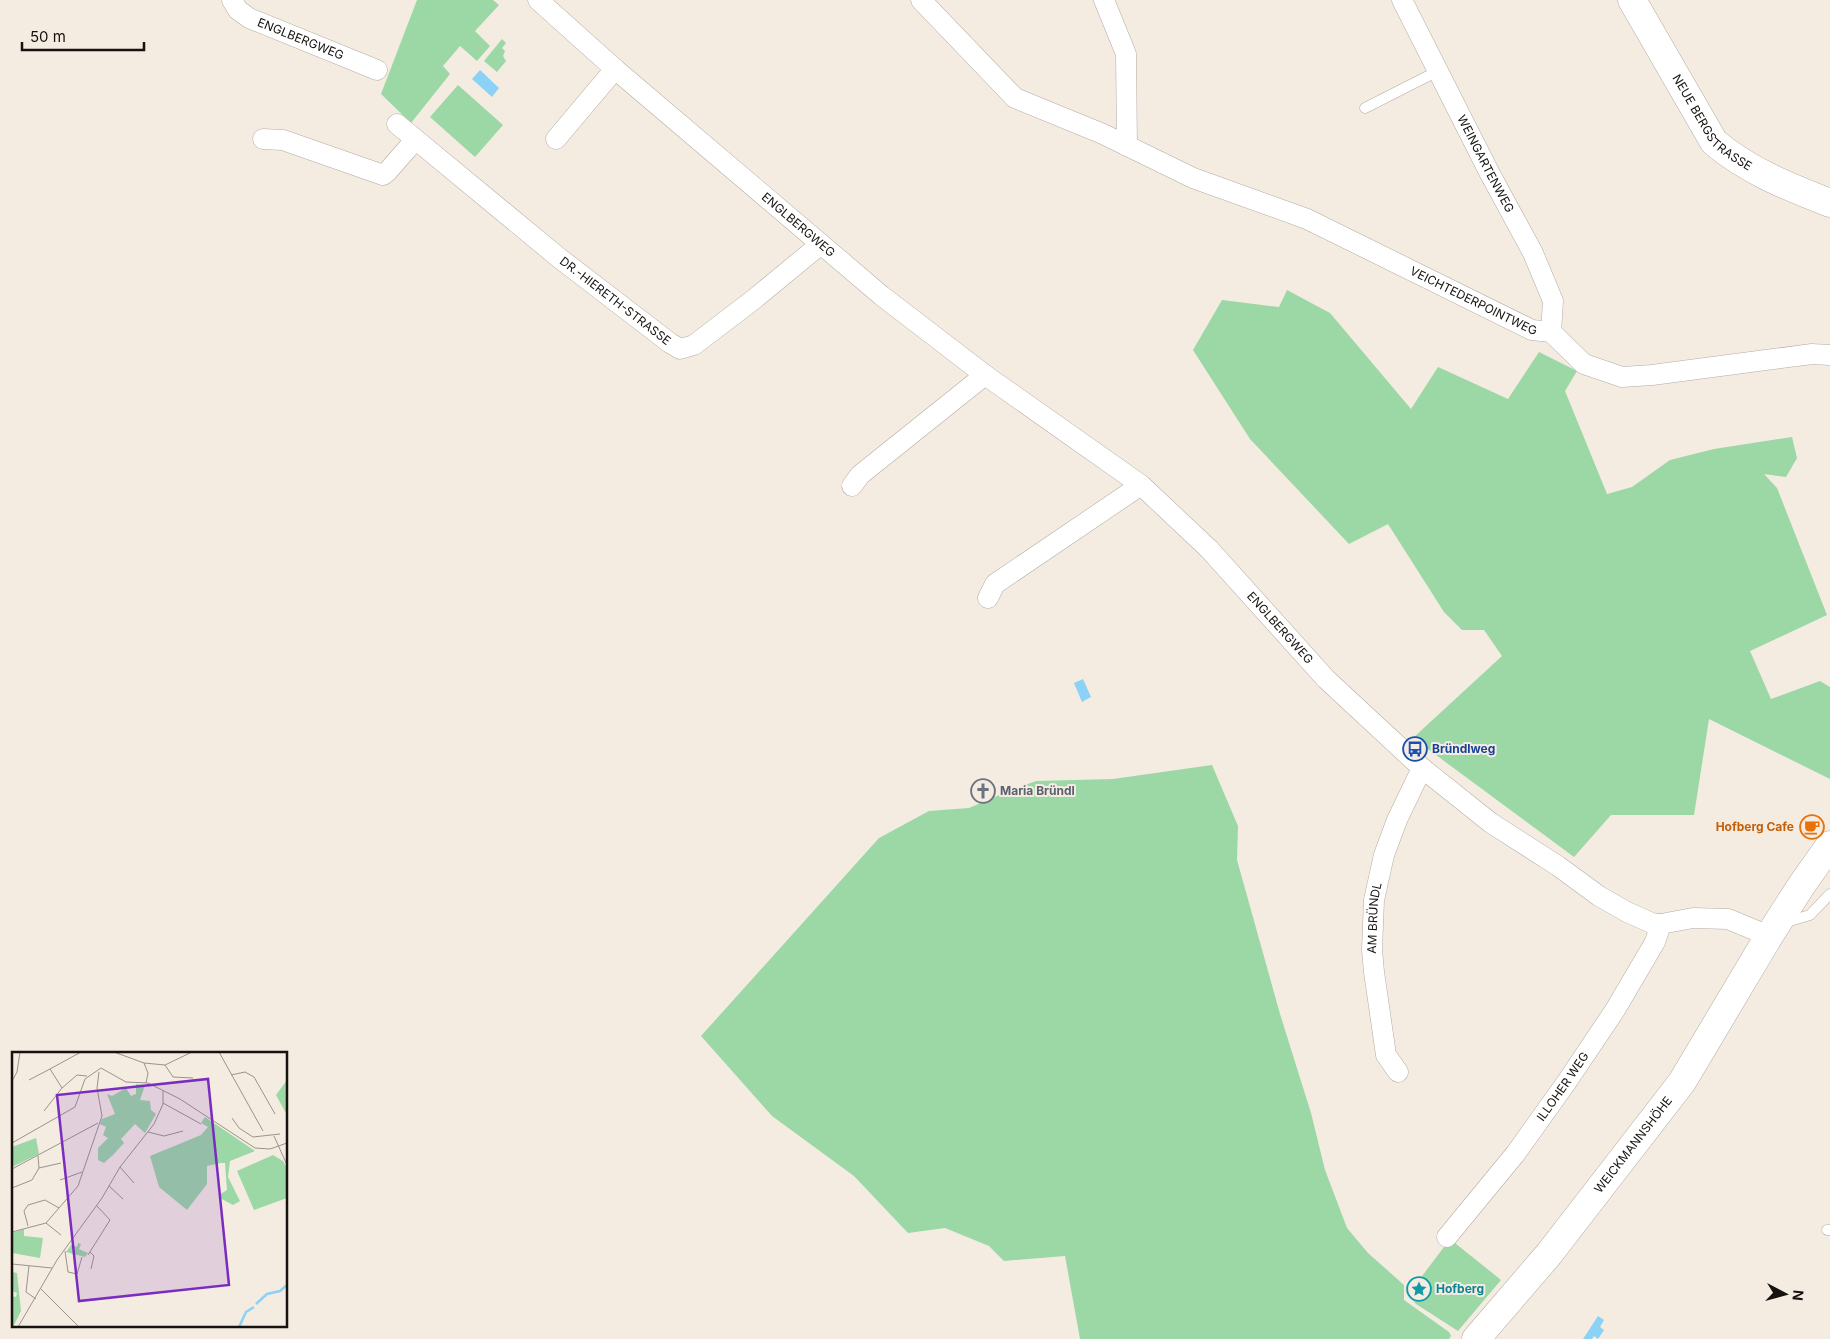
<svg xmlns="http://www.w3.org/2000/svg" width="1830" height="1339" viewBox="0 0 1830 1339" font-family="Inter,sans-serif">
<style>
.green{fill:#9bd8a5}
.water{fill:#8cd2f6}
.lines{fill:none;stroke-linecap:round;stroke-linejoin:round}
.lane-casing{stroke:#b4aba2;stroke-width:11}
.street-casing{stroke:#b4aba2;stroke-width:21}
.secondary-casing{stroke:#b4aba2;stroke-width:29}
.lane{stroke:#fff;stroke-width:10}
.street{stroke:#fff;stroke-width:20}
.secondary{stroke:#fff;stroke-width:28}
.labels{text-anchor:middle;stroke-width:4;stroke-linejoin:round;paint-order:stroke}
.street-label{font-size:12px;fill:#15120f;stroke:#f4ebe1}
.transit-label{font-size:12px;font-weight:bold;fill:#164399;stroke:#f4ebe1;text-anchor:start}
.worship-label{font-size:12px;font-weight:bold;fill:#5b616d;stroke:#f4ebe1;text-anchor:start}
.food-label{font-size:12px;font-weight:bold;fill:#c56008;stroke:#f4ebe1;text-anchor:end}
.culture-label{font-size:12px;font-weight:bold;fill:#0d838f;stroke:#f4ebe1;text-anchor:start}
.inset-river{fill:none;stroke:#8cd2f6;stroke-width:2.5}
.inset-road{fill:none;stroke:#9b948d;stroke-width:1}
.view{fill:#7b2cbf;fill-opacity:0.15;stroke:#7b2cbf;stroke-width:2.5}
.inset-edge{fill:none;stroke:#15120f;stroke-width:2.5}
</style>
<rect width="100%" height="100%" fill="#f4ebe1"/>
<!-- green -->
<path class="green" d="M417 0H493L499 5 475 31 490 46 477 61 460 46 443 66 450 74 411 123 381 94Z
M502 39 506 43 502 48 505 51 503 56 506 61 497 72 484 61Z
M458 85 503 125 475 157 430 117Z
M1287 290 1330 313 1411 409 1438 367 1508 399 1539 352 1577 371 1565 391 1607 494 1632 487 1670 460 1714 449 1792 437 1797 458 1786 477 1764 474 1777 488 1827 615 1750 651 1771 699 1820 681 1830 687V779L1709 719 1694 815H1611L1574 857 1413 738 1502 656 1484 630H1462L1444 612 1388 524 1349 544 1250 439 1193 350 1222 300 1279 307Z
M1212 765 1238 826 1237 860 1280 1014 1311 1113 1325 1170 1347 1228 1368 1253 1404 1285V1300L1449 1332 1451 1336 1449 1339H1080L1065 1256 1004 1261 989 1246 945 1228 908 1233 854 1176 772 1116 701 1036 879 838 929 811 969 808 1006 792 1036 781 1113 779Z
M1450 1239 1501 1280 1458 1331 1416 1304C1411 1298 1409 1295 1413 1288Z"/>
<!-- water -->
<path class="water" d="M480 70 499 88 492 97 472 79Z
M1083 679 1091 697 1082 702 1074 683Z
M1598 1316 1604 1320 1600 1327 1604 1330 1598 1339 1594 1336 1592 1339H1583Z"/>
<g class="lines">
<!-- lane casing -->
<g class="lane-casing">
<path id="lane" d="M1365 108 1438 71
M1783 923 1810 915 1830 894
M1827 1230H1830"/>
</g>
<!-- street casing -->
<g class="street-casing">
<g id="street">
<path id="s1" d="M232 0 238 10 249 18 377 70"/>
<path id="s2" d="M538 0 615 69 882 296 985 375 1141 485 1209 549 1326 679 1422 768 1491 823 1558 866 1599 896 1627 912 1654 924H1661L1693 918 1728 919 1769 936"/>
<path id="s3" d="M921 0 1015 98 1103 134 1193 178 1307 219 1532 330 1551 332 1584 364 1622 377 1652 375 1812 354 1830 355"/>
<path d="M1104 0 1126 54 1127 146"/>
<path id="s4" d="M1402 0 1489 172 1533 253 1553 301 1551 332"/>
<path id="s5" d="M397 124 558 257 670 343 680 349 694 345 753 300 821 244"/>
<path d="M263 139 283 140 383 175 387 172 415 140"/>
<path d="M556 139 615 69"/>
<path d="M852 486 860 475 985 375"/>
<path d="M988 598 995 584 1141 485"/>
<path id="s6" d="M1398 1072 1386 1055 1374 972 1372 950 1374 900 1384 855 1397 820 1422 768"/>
<path id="s7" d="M1447 1237 1516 1153 1566 1083 1615 1010 1655 942 1661 924"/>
</g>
</g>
<!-- secondary casing -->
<g class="secondary-casing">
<g id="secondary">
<path id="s8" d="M1632 0 1714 142C1748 171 1789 187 1830 203"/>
<path id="s9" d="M1476 1339 1549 1254 1682 1082 1769 936 1801 886 1830 845"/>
</g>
</g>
<!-- lane -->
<use href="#lane" class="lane"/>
<!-- street -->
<use href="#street" class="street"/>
<!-- secondary -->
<use href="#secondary" class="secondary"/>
</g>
<!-- icons -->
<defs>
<g id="bus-ring" transform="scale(1.25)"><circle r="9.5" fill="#f4ebe1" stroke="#1a4fb4" stroke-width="1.5"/><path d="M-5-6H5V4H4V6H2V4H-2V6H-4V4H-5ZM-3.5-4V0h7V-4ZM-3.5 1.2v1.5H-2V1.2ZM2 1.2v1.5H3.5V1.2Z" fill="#1a4fb4"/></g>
<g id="church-ring" transform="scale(1.25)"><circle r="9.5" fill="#f4ebe1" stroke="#6b7280" stroke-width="1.5"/><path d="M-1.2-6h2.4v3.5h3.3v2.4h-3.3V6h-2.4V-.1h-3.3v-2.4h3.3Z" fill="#6b7280"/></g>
<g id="cafe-ring" transform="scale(1.25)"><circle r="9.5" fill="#f4ebe1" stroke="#e8710a" stroke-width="1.5"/><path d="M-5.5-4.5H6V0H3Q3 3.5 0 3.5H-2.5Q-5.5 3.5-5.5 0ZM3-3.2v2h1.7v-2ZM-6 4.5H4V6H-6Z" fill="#e8710a"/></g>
<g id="sight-ring" transform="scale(1.25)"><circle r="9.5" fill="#f4ebe1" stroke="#0f9aa8" stroke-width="1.5"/><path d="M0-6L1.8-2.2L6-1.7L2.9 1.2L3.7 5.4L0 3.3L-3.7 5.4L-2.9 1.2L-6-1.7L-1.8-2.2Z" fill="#0f9aa8"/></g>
</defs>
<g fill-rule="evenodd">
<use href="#bus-ring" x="1415" y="749"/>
<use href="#church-ring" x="983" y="791"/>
<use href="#cafe-ring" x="1812" y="827"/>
<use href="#sight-ring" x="1419" y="1289"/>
</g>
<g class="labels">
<!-- street labels -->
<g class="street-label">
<text dy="4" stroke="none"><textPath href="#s1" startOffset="81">ENGLBERGWEG</textPath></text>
<text dy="4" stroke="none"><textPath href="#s8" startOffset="148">NEUE BERGSTRASSE</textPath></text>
<text dy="4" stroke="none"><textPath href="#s4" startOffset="184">WEINGARTENWEG</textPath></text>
<text dy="4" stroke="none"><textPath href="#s2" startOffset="344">ENGLBERGWEG</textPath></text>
<text dy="4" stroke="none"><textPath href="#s3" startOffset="638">VEICHTEDERPOINTWEG</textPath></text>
<text dy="4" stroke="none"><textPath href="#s5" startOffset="281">DR.-HIERETH-STRASSE</textPath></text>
<text dy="4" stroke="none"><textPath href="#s2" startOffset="974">ENGLBERGWEG</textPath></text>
<text dy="4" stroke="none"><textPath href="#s6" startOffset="159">AM BRÜNDL</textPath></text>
<text dy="4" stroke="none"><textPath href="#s7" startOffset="190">ILLOHER WEG</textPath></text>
<text dy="4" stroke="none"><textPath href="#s9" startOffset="250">WEICKMANNSHÖHE</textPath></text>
</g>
<!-- transit labels -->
<g class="transit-label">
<text x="1432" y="753">Bründlweg</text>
</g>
<!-- worship labels -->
<g class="worship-label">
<text x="1000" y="795">Maria Bründl</text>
</g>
<!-- food labels -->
<g class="food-label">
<text x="1794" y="831">Hofberg Cafe</text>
</g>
<!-- culture labels -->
<g class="culture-label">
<text x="1436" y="1293">Hofberg</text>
</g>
</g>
<!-- overview -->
<g transform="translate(12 1052)">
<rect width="275" height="275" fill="#f4ebe1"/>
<path d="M275 28V63L264 43ZM124 32 133 33 128 48 138 49 139 58 144 62 133 81 123 72 109 87 112 91 101 103 92 111 86 108V96L96 86 91 83 94 75 88 72 90 67 103 62 95 42 100 44 114 36 119 44 124 42ZM193 65 243 99 218 109 216 125 228 149 221 153 208 146 207 143 215 138 213 111H209L195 114V132L175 158 147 135 138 104 189 83 196 75 189 71ZM24 86 27 102 0 115V95ZM261 103 271 109 275 116V146L242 158 225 119ZM12 177V184L31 186 28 206 0 201V181ZM66 191 69 192 67 197 76 201 73 205 54 200 59 193 65 195ZM0 220 5 221 9 259 1 275 0 244 4 245 5 241 0 239Z" fill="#9bd8a5"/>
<path class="inset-river" d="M244 252 255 242 268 239 275 233M227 275 234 260 242 255"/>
<path class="inset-road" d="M102 0 132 11 136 21 134 31M207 0 251 79M132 11 153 13 180 0M153 13 161 25 181 26M38 17 69 0M219 23 233 20 242 25 263 62M17 28 38 17 50 36M0 29 5 20 8 0M151 51 189 72M32 59 50 36 65 23 75 24M220 66 227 76 241 85 268 82M136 80 152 84 171 79M262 84 275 113M0 91 63 55 73 27 89 16 114 30 136 31 168 47 243 96 258 97 275 91M108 115 122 131M27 116 49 111M0 117 86 71M48 128 70 120M97 134 111 147M0 136 20 128 27 116 26 104M34 171 66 134 90 64 85 36 87 20M16 174 12 159 16 153 33 148 47 156M0 180 34 171 49 183M53 199 56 220 65 222 70 205M78 200 82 204 79 217M76 203 98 168 85 154M0 212 40 216M17 214 14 240 24 247M29 237 67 275M6 275 45 208 90 146 108 115 142 72 151 52V39"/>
<path class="view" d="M196 27 217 233 67 249 45 43Z"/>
<rect width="275" height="275" class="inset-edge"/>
</g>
<!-- north arrow -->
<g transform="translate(1785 1294) rotate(96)" stroke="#f4ebe1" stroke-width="4" paint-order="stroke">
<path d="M0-4L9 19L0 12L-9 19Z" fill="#15120f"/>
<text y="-8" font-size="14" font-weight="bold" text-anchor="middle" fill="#15120f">N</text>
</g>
<!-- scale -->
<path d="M22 42v8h122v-8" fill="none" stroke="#15120f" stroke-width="2.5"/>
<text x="30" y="42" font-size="15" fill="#15120f" stroke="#f4ebe1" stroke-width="4" paint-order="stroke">50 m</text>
</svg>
